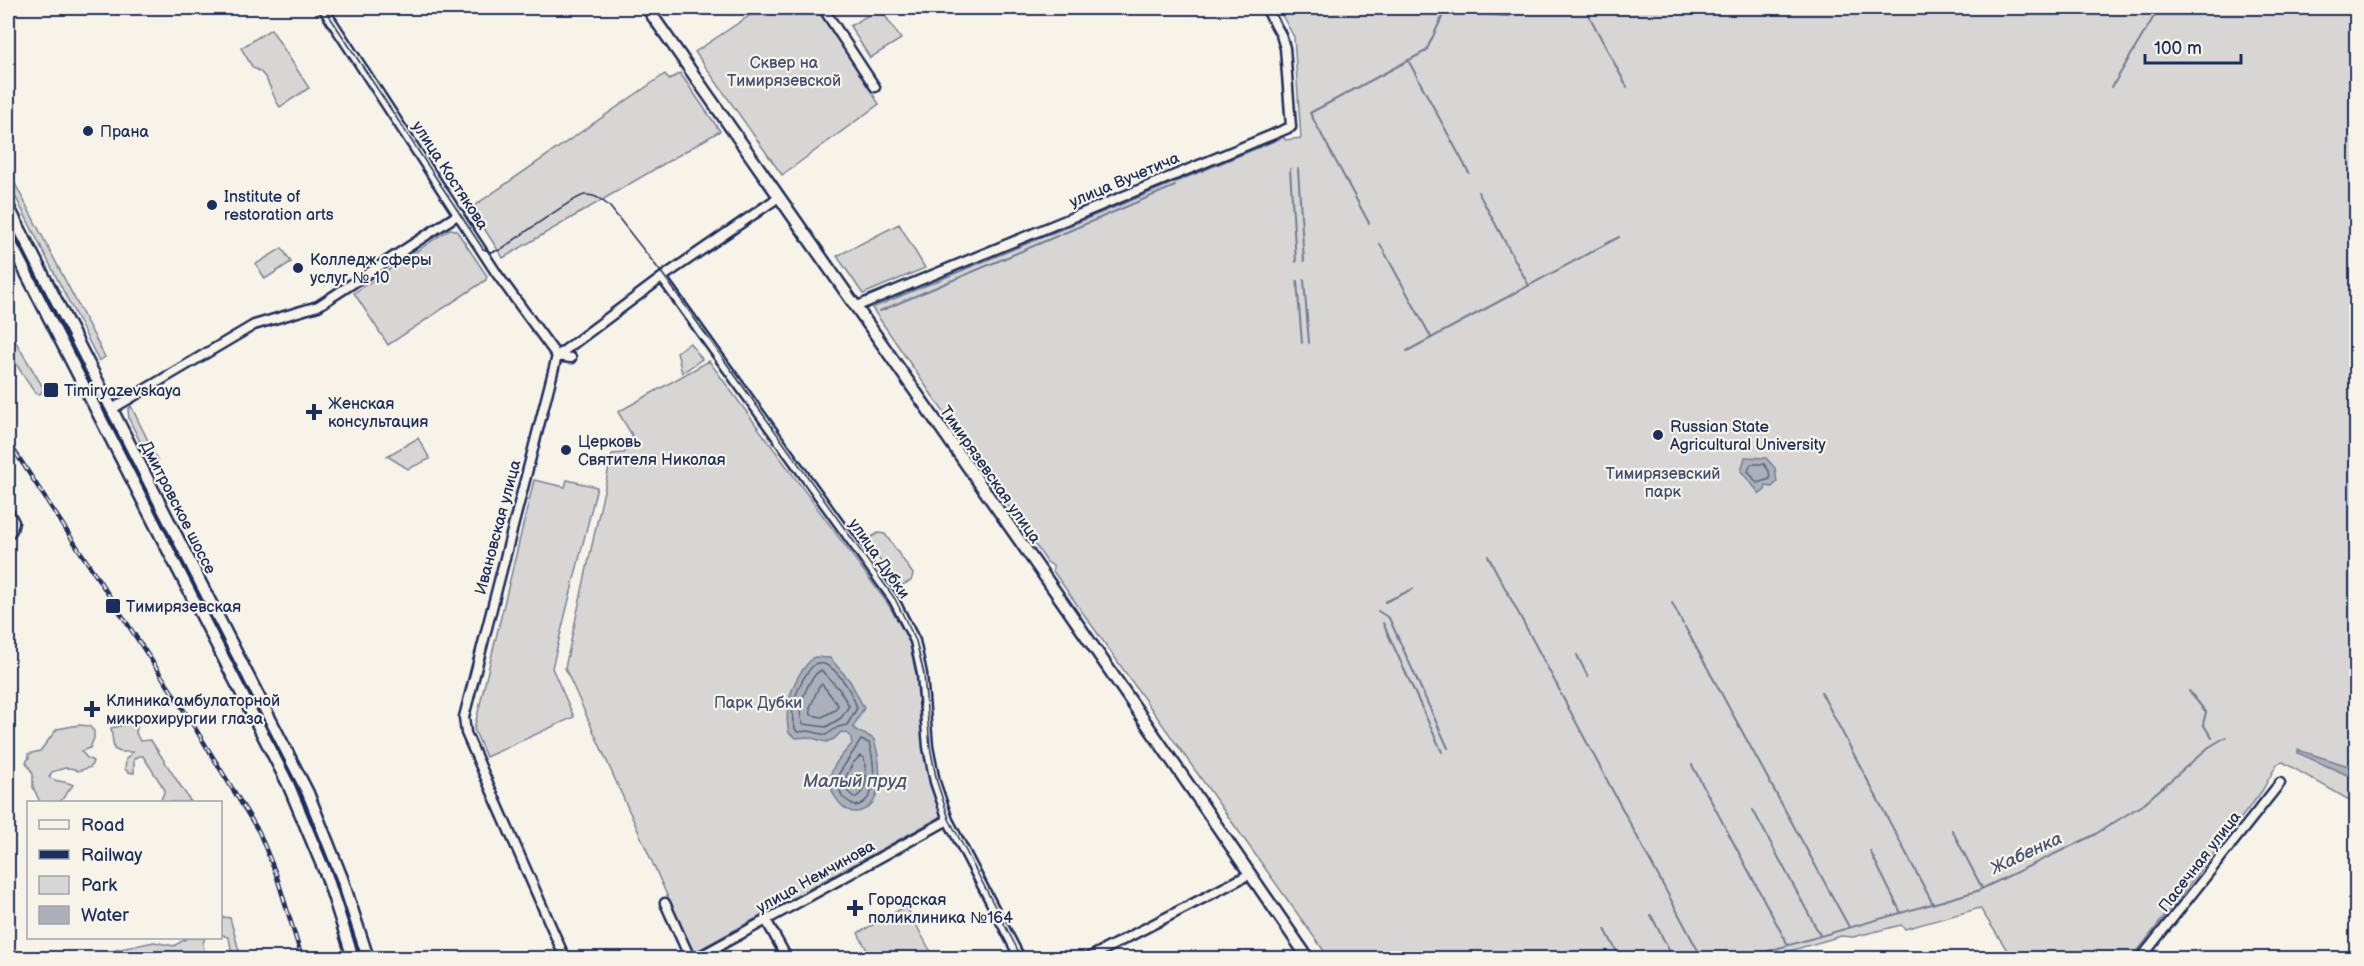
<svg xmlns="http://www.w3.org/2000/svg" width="2364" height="966" viewBox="0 0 2364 966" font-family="'Balsamiq Sans',sans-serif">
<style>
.green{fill:#d7d6d4;stroke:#798299;stroke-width:1.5}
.water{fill:#acb0b9;stroke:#727c95;stroke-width:1.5}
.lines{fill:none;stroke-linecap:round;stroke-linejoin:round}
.shore{stroke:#556382;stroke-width:1.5}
.stream{stroke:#727c95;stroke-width:2}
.minor-casing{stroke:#1b2f5e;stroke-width:13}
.major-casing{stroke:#1b2f5e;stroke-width:15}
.minor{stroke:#f7f3e8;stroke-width:8}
.major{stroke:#f7f3e8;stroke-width:10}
.tram{stroke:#1b2f5e;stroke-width:1.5}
.rail-casing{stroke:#1b2f5e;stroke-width:4.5}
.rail{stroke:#f7f3e8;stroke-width:2;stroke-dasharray:7;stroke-linecap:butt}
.poi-dot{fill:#1b2f5e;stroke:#f7f3e8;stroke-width:2}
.labels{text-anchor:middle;stroke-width:4.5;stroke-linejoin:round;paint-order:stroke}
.park-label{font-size:16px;fill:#415076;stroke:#f7f3e8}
.poi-label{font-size:16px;fill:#1b2f5e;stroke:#f7f3e8;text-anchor:start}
.street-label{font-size:16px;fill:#1b2f5e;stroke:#f7f3e8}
.water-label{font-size:18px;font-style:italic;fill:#465679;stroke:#f7f3e8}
</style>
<rect width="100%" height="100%" fill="#f7f3e8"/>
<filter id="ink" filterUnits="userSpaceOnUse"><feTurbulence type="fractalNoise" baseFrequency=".0167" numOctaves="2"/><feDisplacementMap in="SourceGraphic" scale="12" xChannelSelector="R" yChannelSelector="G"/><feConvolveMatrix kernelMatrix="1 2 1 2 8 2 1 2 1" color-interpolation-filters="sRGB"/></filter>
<g filter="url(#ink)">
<!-- green -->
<path class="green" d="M761 8H816L819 9 879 104 782 175 695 52Z
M880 8 901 39 870 58 850 26Z
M1278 8H2346L2356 20V804L2283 762 2277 764 2262 791 2132 958H2012L1980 908 1905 929 1901 925 1853 937 1841 936 1765 958H1329L1053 571V566L1047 562 872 308 1284 137 1285 140 1301 138 1294 37Z
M271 29 309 88 280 107C271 96 269 72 253 68L241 48Z
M680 73 720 131 503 258 471 208 665 74 669 80Z
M8 170 105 357 99 361 8 182Z
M899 224 925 268 863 294 837 256Z
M450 229 456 230 487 276 486 280 388 345 354 293Z
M282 248 291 262 265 279 256 264Z
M8 324 14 339 44 389 40 394 35 393C18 367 7 356 8 324Z
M690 343 702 359 682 373 677 352Z
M709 361 888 604 911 644 918 676 924 743 942 816 693 953 565 668 612 454 624 453 633 444 632 435 618 412Z
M131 406 158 461 150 462 129 419 128 410Z
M418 438 430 459 408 469 387 456Z
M534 480 565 487 567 480 597 487 552 668 574 717 486 757 474 729Z
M878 533 885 534 913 574 911 581 902 585H897L870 546V538Z
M130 721H134L137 727 136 733 140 741 150 740 152 742 191 802H160L165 790 143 756H139L134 759V773L128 772 125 769 126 759 133 752H120L114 749 111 728 124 725Z
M79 725 89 726 94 731V738L90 748 81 751 87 758 93 761 91 767 78 771C70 765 61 769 52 772L49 777C56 783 65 780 73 785L60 802H40L33 787V774L26 762 29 758 28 754 40 751 57 729Z
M906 906 934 958H871L858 933Z
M223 917 230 918 241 958H229L232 954 229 938 221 934V921Z
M187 938H205L203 943 205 957 151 958 147 955 135 958H95L116 950 154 942 174 946Z"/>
<!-- water -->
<path class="water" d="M1745 457 1766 458 1775 468 1777 482 1772 487 1766 486 1765 490 1760 494 1741 471Z
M814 657 830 658 850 681 864 708 853 727C859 735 868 733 874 740 880 759 887 802 861 811 845 817 829 793 830 779 830 767 844 753 852 744 851 736 850 733 841 732L834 739 826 742 808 737 796 738 789 733C783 706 793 676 814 657Z
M2298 750 2355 768 2356 769V779L2298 753Z"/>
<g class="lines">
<!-- shore -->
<path class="shore" d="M1751 464H1764L1769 471 1770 479 1757 483 1748 471Z
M816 663C835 661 852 692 857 708L847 725 838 727 826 735 809 731 797 732C785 712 800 677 816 663Z
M821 670 839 689 849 706 841 718 826 727 803 724C795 710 808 678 821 670Z
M822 684 838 705 835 710 822 717 811 715 810 708 819 686Z
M861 740 869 743C874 761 881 801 855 806L842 797 836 778Z
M860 756 864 758C866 773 870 789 855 798L848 792 844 780 853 763Z"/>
<!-- stream -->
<path class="stream" d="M1585 8 1627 87
M1408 60 1469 173
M2112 87 2159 8
M1290 169 1296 262
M1298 169 1304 261
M1478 192 1528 284
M1369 223 1310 113 1426 51 1445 11 1508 16
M1380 244 1431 337
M1304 280 1309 343
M1297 281 1302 343
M880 311 1175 186
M1407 351 1619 237
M1488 556 1560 691
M1385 602 1413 589
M1672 603 1683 624
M1378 611 1389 618 1448 748
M1383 623 1442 752
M1685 627 1849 927
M1577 655 1588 677
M2189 691 2206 712 2203 724 2212 738
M1821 692 1933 904
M1561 694 1702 958
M1692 765 1788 945
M1753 810 1820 935
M1952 830 1982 888
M1870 851 1901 913
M1651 915 1673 958
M1605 929 1620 958
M1744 958 1977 891 2094 835 2142 805 2209 747 2226 737"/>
<!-- minor casing -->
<g class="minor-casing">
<path id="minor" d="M323 8 497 274 557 356
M823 8 875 87
M662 278 894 600 915 641 922 674 928 747 935 782 948 820 1020 958
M855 307 1291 127 1285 48 1281 35 1266 8
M557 356 571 358
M112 409 254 325 318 306 459 214
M8 511 14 522 12 530 8 535
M665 903 690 958
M766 920 787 958
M565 958 466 733 464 717 557 356 664 276 779 197
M697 958 948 820
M1088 958 1250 874
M2141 958 2280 783"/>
</g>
<!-- major casing -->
<g class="major-casing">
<path id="major" d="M647 8 1066 607 1308 958
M8 206 308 793 342 878 368 958
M8 238 288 784 327 877 353 958"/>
</g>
<!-- minor -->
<use href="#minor" class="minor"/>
<!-- major -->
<use href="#major" class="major"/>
<!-- tram -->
<path class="tram" d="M324 8 483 249 491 252 500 250C515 240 572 197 585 195 595 194 603 200 610 207L664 276 895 599 916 641 924 674 930 747 937 782 949 819 1022 958"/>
<!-- rail casing -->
<g class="rail-casing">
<path id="rail" d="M8 441 187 715 259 832 276 874 302 958"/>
</g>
<!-- rail -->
<use href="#rail" class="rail"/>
</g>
</g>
<!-- markers -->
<g class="poi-dot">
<circle cx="88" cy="131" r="6"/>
<circle cx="212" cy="205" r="6"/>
<circle cx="298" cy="268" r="6"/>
<rect x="43" y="382" width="16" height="16" rx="3"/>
<path d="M311 403h6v6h6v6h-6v6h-6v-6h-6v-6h6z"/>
<circle cx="1658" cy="435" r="6"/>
<circle cx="566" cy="450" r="6"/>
<rect x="105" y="598" width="16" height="16" rx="3"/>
<path d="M89 700h6v6h6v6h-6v6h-6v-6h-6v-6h6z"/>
<path d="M852 899h6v6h6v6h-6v6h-6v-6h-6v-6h6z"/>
</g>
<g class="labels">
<!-- park labels -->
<g class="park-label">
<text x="784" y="68">Сквер на<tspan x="784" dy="18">Тимирязевской</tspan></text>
<text x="1663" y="479">Тимирязевский<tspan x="1663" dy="18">парк</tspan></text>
<text x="758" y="708">Парк Дубки</text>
</g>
<!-- poi labels -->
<g class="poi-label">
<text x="100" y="137">Прана</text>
<text x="224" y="202">Institute of<tspan x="224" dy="18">restoration arts</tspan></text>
<text x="310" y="265">Колледж сферы<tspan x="310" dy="18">услуг № 10</tspan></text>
<text x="64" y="396">Timiryazevskaya</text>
<text x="328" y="409">Женская<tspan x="328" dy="18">консультация</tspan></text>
<text x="1670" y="432">Russian State<tspan x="1670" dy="18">Agricultural University</tspan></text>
<text x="578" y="447">Церковь<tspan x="578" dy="18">Святителя Николая</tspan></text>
<text x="126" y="612">Тимирязевская</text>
<text x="106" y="706">Клиника амбулаторной<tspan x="106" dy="18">микрохирургии глаза</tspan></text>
<text x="868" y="905">Городская<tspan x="868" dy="18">поликлиника №164</tspan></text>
</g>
<!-- street labels -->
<g class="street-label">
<text transform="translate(451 175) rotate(57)" y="6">улица Костякова</text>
<text transform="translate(1124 179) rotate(-23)" y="6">улица Вучетича</text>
<text transform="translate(991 474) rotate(55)" y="6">Тимирязевская улица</text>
<text transform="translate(179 507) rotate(63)" y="6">Дмитровское шоссе</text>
<text transform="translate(497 527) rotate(-75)" y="6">Ивановская улица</text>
<text transform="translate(880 558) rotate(55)" y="6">улица Дубки</text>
<text transform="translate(2199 861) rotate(-52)" y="6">Пасечная улица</text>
<text transform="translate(815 876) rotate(-29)" y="6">улица Немчинова</text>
</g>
<!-- water labels -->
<g class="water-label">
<text x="855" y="787">Малый пруд</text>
<text transform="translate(2026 853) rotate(-25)" y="6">Жабенка</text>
</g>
</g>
<!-- margin -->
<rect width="2364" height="966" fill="none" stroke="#f7f3e8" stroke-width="30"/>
<rect x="15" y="15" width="2334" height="936" fill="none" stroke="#1b2f5e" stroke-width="2" filter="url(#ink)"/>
<!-- legend -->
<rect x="27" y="801" width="195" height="138" fill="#f7f3e8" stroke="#9fa5b1" stroke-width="1.5"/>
<rect x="39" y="820" width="30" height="9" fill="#f7f3e8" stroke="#9fa5b1" stroke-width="1.5"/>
<text x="81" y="831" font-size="18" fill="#1b2f5e">Road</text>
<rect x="39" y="850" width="30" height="9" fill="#1b2f5e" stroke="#9fa5b1" stroke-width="1.5"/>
<text x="81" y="861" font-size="18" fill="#1b2f5e">Railway</text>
<rect x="39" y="876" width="30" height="18" fill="#d7d6d4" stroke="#9fa5b1" stroke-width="1.5"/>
<text x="81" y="891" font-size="18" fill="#1b2f5e">Park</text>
<rect x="39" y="906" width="30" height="18" fill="#acb0b9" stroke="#9fa5b1" stroke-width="1.5"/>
<text x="81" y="921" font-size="18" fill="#1b2f5e">Water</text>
<!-- scale -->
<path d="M2145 54v9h96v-9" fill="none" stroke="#1b2f5e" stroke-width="3"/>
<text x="2154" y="54" font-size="18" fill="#1b2f5e" stroke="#f7f3e8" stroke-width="4.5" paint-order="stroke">100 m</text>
</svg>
